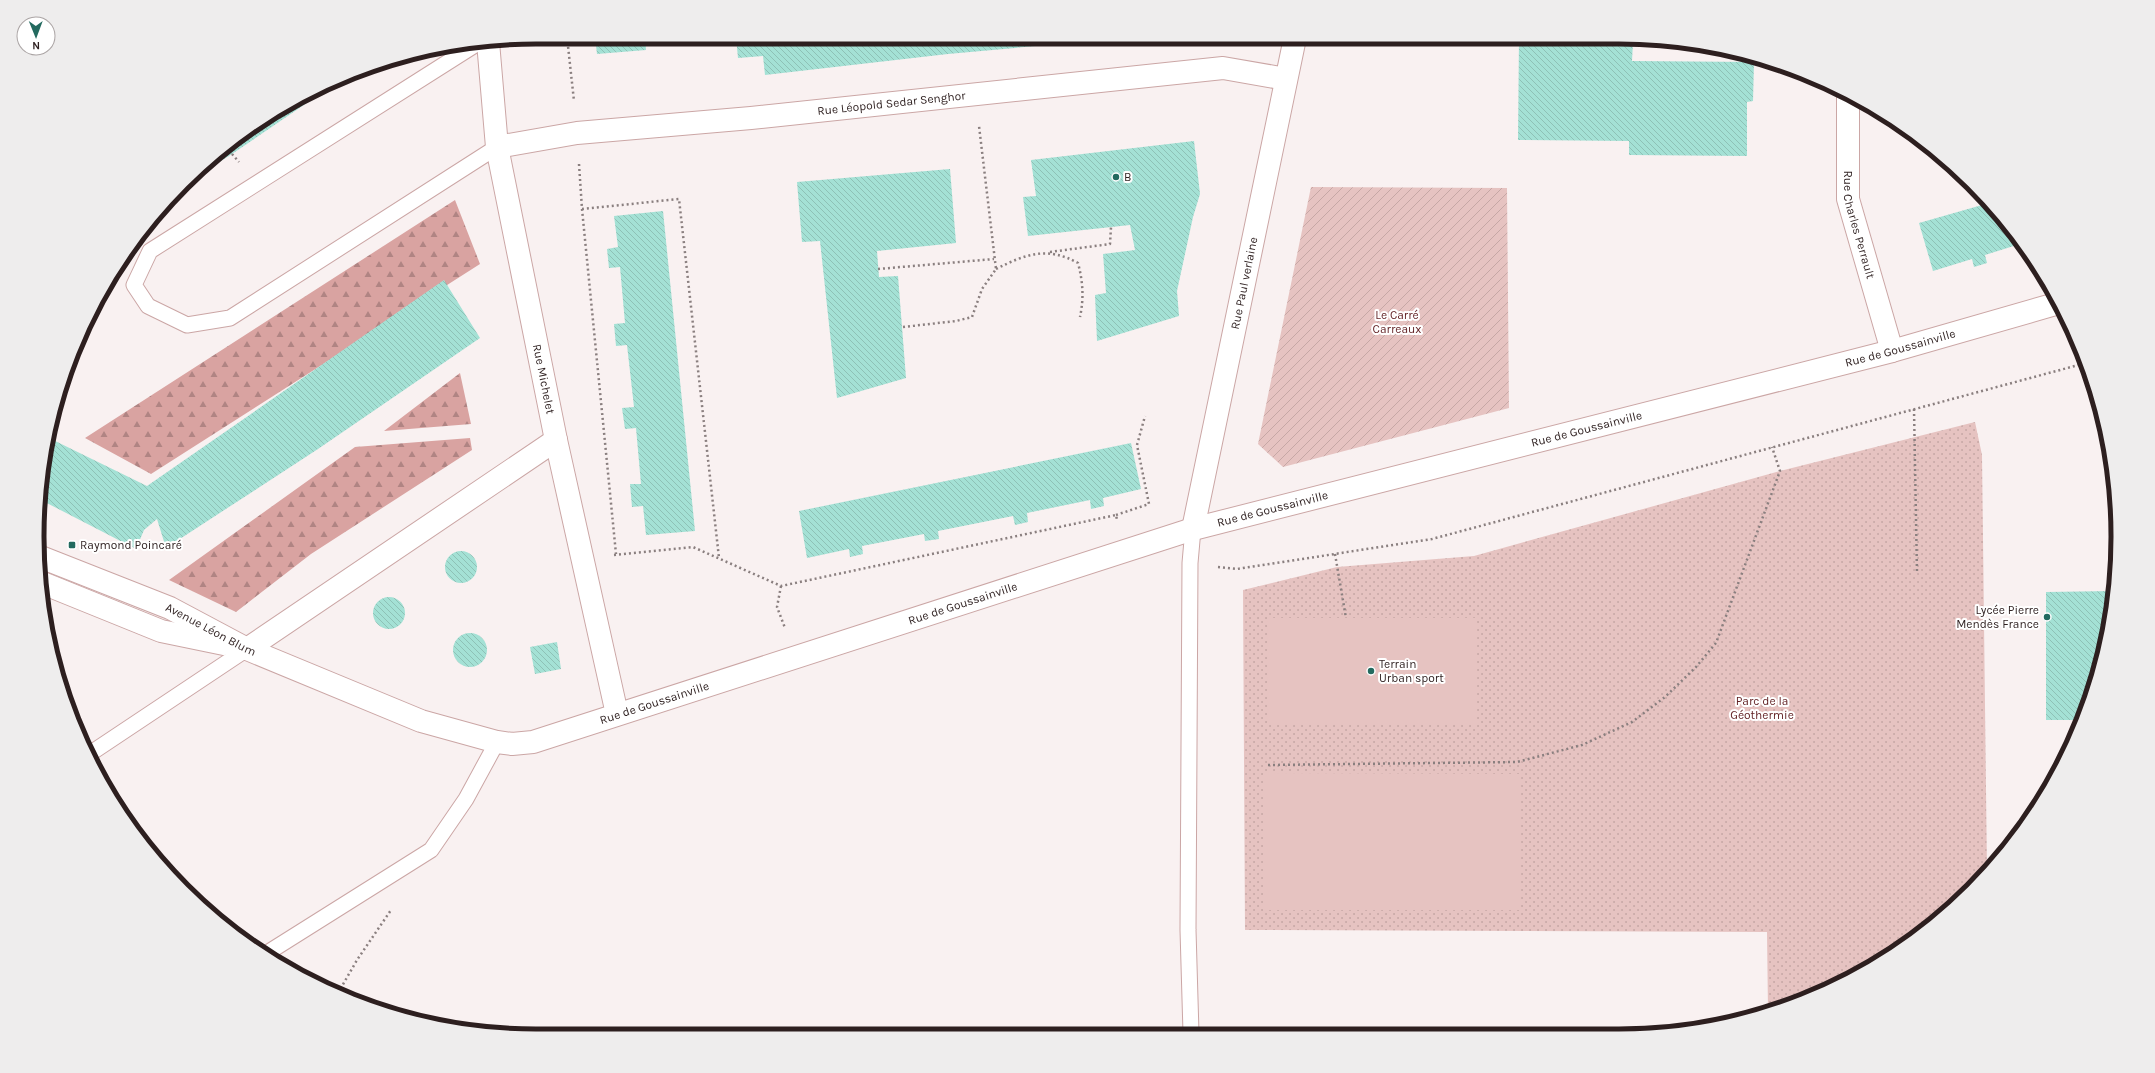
<svg xmlns="http://www.w3.org/2000/svg" width="2155" height="1073" viewBox="0 0 2155 1073" font-family="Karla,sans-serif">
<style>
.grass{fill:url(#grass-dots)}
.forest{fill:url(#forest-firs)}
.garden{fill:url(#garden-furrows)}
.pitch{fill:#e6c3c1}
.building{fill:url(#building-back-hatch)}
.lines{fill:none;stroke-linecap:round;stroke-linejoin:round}
.lane-casing{stroke:#cba6a5;stroke-width:17}
.street-casing{stroke:#cba6a5;stroke-width:24}
.path{stroke:#8a7f7f;stroke-width:2.5;stroke-dasharray:2 3;stroke-linecap:butt}
.lane{stroke:#fff;stroke-width:15}
.street{stroke:#fff;stroke-width:22}
.poi-dot{fill:#236a5f;stroke:#fff;stroke-width:1.5}
.labels{text-anchor:middle;stroke-width:4;stroke-linejoin:round;paint-order:stroke}
.street-label{font-size:12px;fill:#2d1f1f;stroke:#fff}
.poi-label{font-size:12px;fill:#2d1f1f;stroke:#fff;text-anchor:start}
.park-label{font-size:12px;fill:#601f22;stroke:#fff}
.rim{fill:none;stroke:#2d1f1f;stroke-width:5}
</style>
<defs>
<pattern id="grass-dots" width="8" height="8" patternUnits="userSpaceOnUse"><rect width="8" height="8" fill="#e6c3c1"/><path d="M2 2h.1M6 6h.1" fill="none" stroke="#c6a7a5" stroke-width="1.8" stroke-linecap="round"/></pattern>
<pattern id="forest-firs" width="22" height="20" patternUnits="userSpaceOnUse"><rect width="22" height="20" fill="#d9a3a1"/><path d="M5 1l3.5 6h-7zM16 11l3.5 6h-7z" fill="#b08483"/></pattern>
<pattern id="garden-furrows" width="10" height="10" patternUnits="userSpaceOnUse"><rect width="10" height="10" fill="#e6c3c1"/><path d="M-1 1l2-2M0 10L10 0M9 11l2-2" fill="none" stroke="#c6a7a5"/></pattern>
<pattern id="building-back-hatch" width="6" height="6" patternUnits="userSpaceOnUse"><rect width="6" height="6" fill="#a4e1d5"/><path d="M-1 5l2 2M0 0l6 6M5-1l2 2" fill="none" stroke="#8ec1b6"/></pattern>
</defs>
<rect width="100%" height="100%" fill="#f9f1f1"/>
<!-- grass -->
<path class="grass" d="M1975 422 1982 455 1987 872 1896 952 1779 1009 1768 1012 1767 932 1245 930 1243 590 1337 567 1474 556 1780 471Z"/>
<!-- forest -->
<path class="forest" d="M455 200 480 264 151 474 85 438Z
M460 373 471 424 384 431Z
M470 438 472 450 311 554 236 612 169 580 355 447Z"/>
<!-- garden -->
<path class="garden" d="M1311 187 1507 188 1509 408 1283 467 1258 444Z"/>
<!-- pitch -->
<path class="pitch" d="M1267 618H1475V725H1268Z
M1264 773 1520 774V910H1264Z"/>
<!-- building -->
<path class="building" d="M595 37H645L646 50 597 54Z
M736 37H1061L1091 38V41L948 54 765 75 763 56 738 58Z
M1519 38H1649V42H1633L1632 61 1754 62 1753 101 1747 102V156L1629 155V141L1518 140Z
M342 79 232 154 188 182 232 140 287 104Z
M1194 141 1200 194 1193 217 1177 291 1179 316 1097 341 1095 295 1106 293 1103 254 1135 250 1130 225 1028 236 1023 197 1036 196 1031 160Z
M950 169 956 243 877 251 879 277 898 276 906 378 837 398 820 241 802 242 797 182Z
M1989 203 2020 244 1985 255 1987 263 1974 267 1972 259 1933 271 1919 223Z
M663 211 695 531 646 535 643 506 632 507 630 484H641L636 428 625 429 622 408 634 407 627 345 616 346 614 324 625 323 620 267 609 268 607 249 618 247 614 216Z
M444 280 480 338 318 449 166 548 157 519 144 530 136 549 41 500 47 437 147 486Z
M1131 443 1141 489 1103 498 1104 506 1091 509 1090 500 1027 513 1028 522 1015 525 1013 516 938 531 939 539 925 541 924 534 862 546 863 554 850 557 849 549 807 558 799 511Z
M445 567a16 16 0 1 1 32 0a16 16 0 1 1-32 0Z
M2113 591 2101 666 2081 720H2046V592Z
M373 613a16 16 0 1 1 32 0a16 16 0 1 1-32 0Z
M453 650a17 17 0 1 1 34 0a17 17 0 1 1-34 0Z
M557 642 561 669 535 674 530 647Z"/>
<g class="lines">
<!-- lane casing -->
<g class="lane-casing">
<path id="lane" d="M478 43 150 251 134 285 148 306 187 325 230 318 497 147
M88 755 247 649
M264 955 431 850 466 799 497 742
M1191 1033 1188 930 1190 563 1193 529"/>
</g>
<!-- street casing -->
<g class="street-casing">
<g id="street">
<path id="s1" d="M488 42 497 147 556 440 617 714"/>
<path id="s2" d="M1848 94V199L1892 351"/>
<path id="s3" d="M497 147 577 133 751 118 1223 68 1286 79"/>
<path id="s4" d="M1193 529 1295 38"/>
<path id="s5" d="M38 556 170 608 247 649 421 721 497 742 512 744 533 742 1193 529 1892 351 2059 303"/>
<path d="M40 582 161 631 224 644"/>
<path d="M247 649 556 440"/>
</g>
</g>
<!-- path -->
<path class="path" d="M567 37 574 101
M232 154 239 162
M579 164 582 209 679 199 719 558
M582 209 616 554
M1050 252 1110 244 1111 227
M878 269 994 259
M996 269C1026 254 1047 246 1078 263 1083 282 1084 298 1080 317
M903 327 956 321 972 317 982 289 996 269 979 126
M1914 409 1917 573
M1116 515 1149 504 1137 445 1145 416
M1335 554 1346 618
M614 555 693 547 781 586 1116 515 1117 520
M1218 567 1237 569 1432 539 2086 363
M781 586 777 607 785 628
M1268 765 1517 762 1582 745 1632 722 1665 697 1696 667 1716 643 1780 471 1772 447
M338 993 357 960 391 910"/>
<!-- lane -->
<use href="#lane" class="lane"/>
<!-- street -->
<use href="#street" class="street"/>
</g>
<!-- markers -->
<g class="poi-dot">
<circle cx="1116" cy="177" r="4"/>
<rect x="68" y="541" width="8" height="8" rx="2"/>
<circle cx="2047" cy="617" r="4"/>
<circle cx="1371" cy="671" r="4"/>
</g>
<g class="labels">
<!-- street labels -->
<g class="street-label">
<text dy="4" stroke="none"><textPath href="#s3" startOffset="397">Rue Léopold Sedar Senghor</textPath></text>
<text dy="4" stroke="none"><textPath href="#s2" startOffset="132">Rue Charles Perrault</textPath></text>
<text dy="4" stroke="none"><textPath href="#s4" startOffset="251">Rue Paul verlaine</textPath></text>
<text dy="4" stroke="none"><textPath href="#s5" startOffset="1956">Rue de Goussainville</textPath></text>
<text dy="4" stroke="none"><textPath href="#s1" startOffset="342">Rue Michelet</textPath></text>
<text dy="4" stroke="none"><textPath href="#s5" startOffset="1632">Rue de Goussainville</textPath></text>
<text dy="4" stroke="none"><textPath href="#s5" startOffset="1308">Rue de Goussainville</textPath></text>
<text dy="4" stroke="none"><textPath href="#s5" startOffset="984">Rue de Goussainville</textPath></text>
<text dy="4" stroke="none"><textPath href="#s5" startOffset="188">Avenue Léon Blum</textPath></text>
<text dy="4" stroke="none"><textPath href="#s5" startOffset="660">Rue de Goussainville</textPath></text>
</g>
<!-- poi labels -->
<g class="poi-label">
<text x="1124" y="181">B</text>
<text x="80" y="549">Raymond Poincaré</text>
<text x="2039" y="614" text-anchor="end">Lycée Pierre<tspan x="2039" dy="14">Mendès France</tspan></text>
<text x="1379" y="668">Terrain<tspan x="1379" dy="14">Urban sport</tspan></text>
</g>
<!-- park labels -->
<g class="park-label">
<text x="1397" y="319">Le Carré<tspan x="1397" dy="14">Carreaux</tspan></text>
<text x="1762" y="705">Parc de la<tspan x="1762" dy="14">Géothermie</tspan></text>
</g>
</g>
<!-- crop -->
<path d="M0 0H2155V1073H0ZM536 44H1619A492 492 0 0 1 2111 536V537A492 492 0 0 1 1619 1029H536A492 492 0 0 1 44 537V536A492 492 0 0 1 536 44Z" fill="#eeeded" fill-rule="evenodd"/>
<path class="rim" d="M536 44H1619A492 492 0 0 1 2111 536V537A492 492 0 0 1 1619 1029H536A492 492 0 0 1 44 537V536A492 492 0 0 1 536 44Z"/>
<!-- north arrow -->
<g transform="translate(36 36) rotate(179)"><circle r="19" fill="#ffffff" stroke="#aba5a5"/>
<path d="M0-3L7 15L0 10L-7 15Z" fill="#236a5f"/>
<text y="-6" font-size="11" font-weight="bold" text-anchor="middle" fill="#2d1f1f">N</text>
</g>
</svg>
